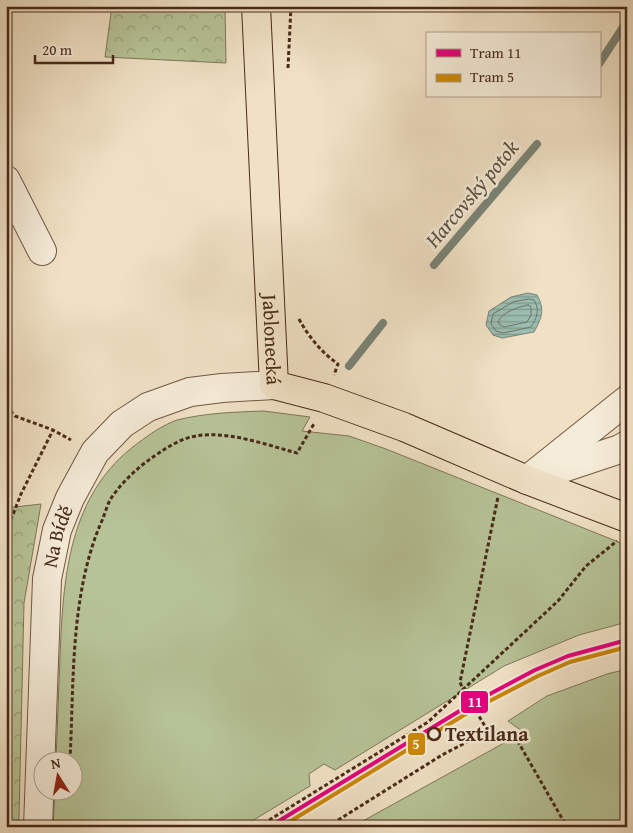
<svg xmlns="http://www.w3.org/2000/svg" width="633" height="833" viewBox="0 0 633 833" font-family="'Gentium Book Plus',serif">
<style>
.grass{fill:#b6c397;stroke:#7f7658}
.forest{fill:url(#forest-crowns);stroke:#7f7658}
.water{fill:url(#water-rules);stroke:#798375}
.lines{fill:none;stroke-linecap:round;stroke-linejoin:round}
.shore{stroke:#717466;stroke-width:1}
.stream{stroke:#798375;stroke-width:8}
.minor-casing{stroke:#725844;stroke-width:30}
.major-casing{stroke:#482a19;stroke-width:30}
.path{stroke:#482a19;stroke-width:3;stroke-dasharray:4 2.5;stroke-linecap:butt}
.minor{stroke:#f5ecd9;stroke-width:28}
.major{stroke:#f0e1c5;stroke-width:28}
.tram-1-casing{stroke:#f5ecd9;stroke-width:8}
.tram-2-casing{stroke:#f5ecd9;stroke-width:8}
.tram-1{stroke:#e5007d;stroke-width:4}
.tram-2{stroke:#cb8706;stroke-width:4}
.stop-dot{fill:#f5ecd9;stroke:#482a19;stroke-width:2.5}
.labels{text-anchor:middle;stroke-width:5;stroke-linejoin:round;paint-order:stroke}
.street-label{font-size:20px;fill:#482a19;stroke:#f5ecd9}
.stop-label{font-size:20px;font-weight:bold;fill:#482a19;stroke:#f5ecd9;text-anchor:start}
.water-label{font-size:21px;font-style:italic;fill:#5c4f3f;stroke:#f5ecd9}
.line-badge{stroke:#f5ecd9;stroke-width:2}
.badge-label{font-size:14px;text-anchor:middle;font-weight:bold;fill:#fff}
</style>
<defs>
<pattern id="forest-crowns" width="20" height="18" patternUnits="userSpaceOnUse" patternTransform="scale(1.25)"><rect width="20" height="18" fill="#b6c397"/><path d="M2 6a3 3 0 1 1 6 0M12 15a3 3 0 1 1 6 0" fill="none" stroke="#969f7a"/></pattern>
<pattern id="water-rules" width="6" height="5" patternUnits="userSpaceOnUse" patternTransform="scale(1.25)"><rect width="6" height="5" fill="#9abeb2"/><path d="M0 2.5h6" fill="none" stroke="#809b90"/></pattern>
</defs>
<rect width="100%" height="100%" fill="#f0e1c5"/>
<filter id="stains"><feTurbulence type="fractalNoise" baseFrequency=".004" numOctaves="4"/><feColorMatrix values="0 0 0 0 .2 0 0 0 0 .09 0 0 0 0 .02 0 0 0 .5 -.17"/></filter>
<radialGradient id="worn" r=".72"><stop offset=".6" stop-color="#630" stop-opacity="0"/><stop offset="1" stop-color="#630" stop-opacity=".3"/></radialGradient>
<!-- grass -->
<path class="grass" d="M264 411 310 417 302 431 349 436 386 449 621 543 627 546V622L579 635 504 666 335 770 324 764 309 774 310 786 242 827H53L55 791 72 790V760H56C57 726 59 692 60 658 63 578 68 494 138 443 150 434 163 425 177 420 205 413 235 412 264 411Z
M627 669V827H352L504 743 522 731 508 721 547 696 607 674Z"/>
<!-- forest -->
<path class="forest" d="M112 6H225L226 63 105 57Z
M41 504 24 603 19 817 18 827H6V508Z"/>
<!-- water -->
<path class="water" d="M528 293 537 295C545 309 542 318 534 332L502 338 493 335 486 325 489 311 511 297Z"/>
<g class="lines">
<!-- shore -->
<path class="shore" d="M529 299 534 300C540 310 537 318 531 327L503 333 496 331 491 324 493 314 513 302Z
M528 305 531 307V315L527 322 504 327 500 325 498 322C502 312 518 307 528 305Z"/>
<!-- stream -->
<path class="stream" d="M599 64 627 21
M434 265 537 144
M349 366 383 323"/>
<!-- minor casing -->
<g class="minor-casing">
<g id="minor">
<path d="M6 180 42 251"/>
<path d="M545 474 620 449 627 445"/>
<path d="M527 480 627 400"/>
<path id="s1" d="M38 827 47 579 57 530 70 498 95 452 122 424 148 407 190 392 222 388 274 385"/>
</g>
</g>
<!-- major casing -->
<g class="major-casing">
<g id="major">
<path id="s2" d="M256 6 274 385 324 398 404 427 527 480 627 518"/>
</g>
</g>
<!-- path -->
<path class="path" d="M288 68 291 6
M299 319C308 336 322 353 338 364L334 375
M6 406 15 416 53 430 71 440
M6 532 21 494 53 430
M488 731 463 690 460 682 498 497
M70 760C74 682 70 598 100 525 104 517 106 508 110 500 120 484 137 468 153 457 169 446 184 436 204 435 235 433 267 445 297 453L315 422
M258 827 428 722 558 601 586 566 617 541
M327 827 442 755 488 731 509 732 517 740 567 827"/>
<!-- minor -->
<use href="#minor" class="minor"/>
<!-- major -->
<use href="#major" class="major"/>
<!-- tram-1 casing -->
<g class="tram-1-casing">
<path id="tram-1" d="M269 827 471 704 535 670 568 656 627 640"/>
</g>
<!-- tram-2 casing -->
<g class="tram-2-casing">
<path id="tram-2" d="M281 827 474 709 538 676 570 662 627 647"/>
</g>
<!-- tram-1 -->
<use href="#tram-1" class="tram-1"/>
<!-- tram-2 -->
<use href="#tram-2" class="tram-2"/>
</g>
<!-- markers -->
<circle class="stop-dot" cx="434" cy="734" r="6"/>
<g class="labels">
<!-- street labels -->
<g class="street-label">
<text dy="7" stroke="none"><textPath href="#s2" startOffset="334">Jablonecká</textPath></text>
<text dy="7" stroke="none"><textPath href="#s1" startOffset="292">Na Bídě</textPath></text>
</g>
<!-- stop labels -->
<g class="stop-label">
<text x="445" y="741">Textilana</text>
</g>
<!-- water labels -->
<g class="water-label">
<text transform="translate(472 194) rotate(-50)" y="7">Harcovský potok</text>
</g>
</g>
<g class="line-badge">
<rect x="460" y="690" width="29" height="24" rx="5" fill="#e5007d"/>
<rect x="407" y="732" width="19" height="24" rx="5" fill="#cb8706"/>
</g>
<g class="badge-label">
<text x="475" y="707">11</text>
<text x="416" y="749">5</text>
</g>
<!-- margin -->
<rect width="633" height="833" fill="none" stroke="#f0e1c5" stroke-width="25"/>
<rect x="8" y="8" width="618" height="818" fill="none" stroke="#482a19" stroke-width="2.5"/>
<rect x="12" y="12" width="608" height="808" fill="none" stroke="#482a19"/>
<!-- legend -->
<rect x="426" y="32" width="175" height="65" fill="#f5ecd9" stroke="#b09e8c"/>
<rect x="436" y="49" width="25" height="8" fill="#e5007d" stroke="#b09e8c"/>
<text x="470" y="58" font-size="15" fill="#482a19">Tram 11</text>
<rect x="436" y="74" width="25" height="8" fill="#cb8706" stroke="#b09e8c"/>
<text x="470" y="82" font-size="15" fill="#482a19">Tram 5</text>
<!-- north arrow -->
<g transform="translate(58 776) rotate(349)"><circle r="24" fill="#f5ecd9" stroke="#b09e8c"/>
<path d="M0-4L9 19L0 12L-9 19Z" fill="#8f2418"/>
<text y="-8" font-size="14" font-weight="bold" text-anchor="middle" fill="#482a19">N</text>
</g>
<!-- scale -->
<path d="M35 55v8h78v-8" fill="none" stroke="#482a19" stroke-width="2.5"/>
<text x="42" y="55" font-size="15" fill="#482a19" stroke="#f5ecd9" stroke-width="4" paint-order="stroke">20 m</text>
<rect width="100%" height="100%" filter="url(#stains)"/>
<rect width="100%" height="100%" fill="url(#worn)"/>
</svg>
